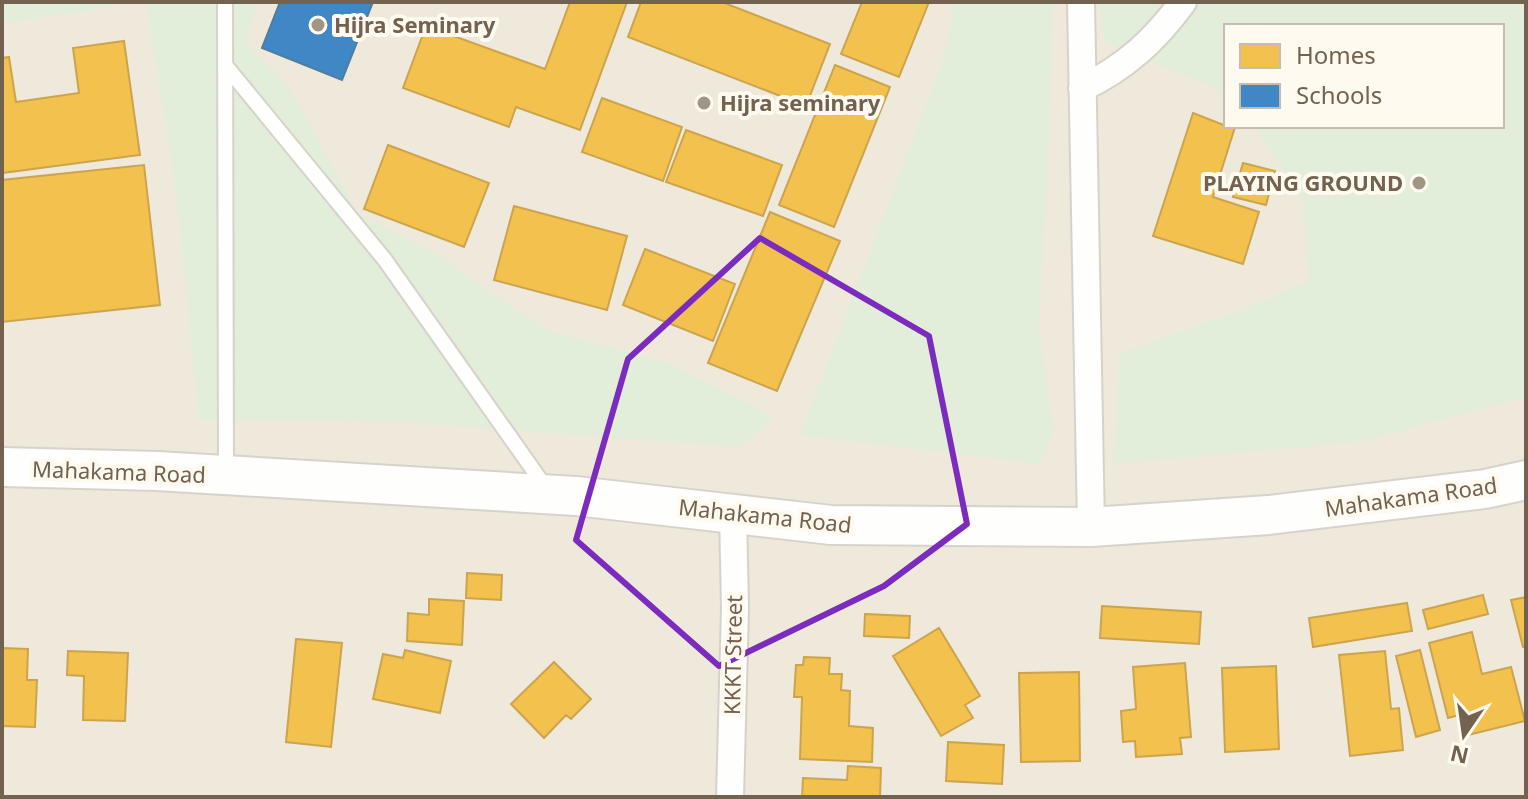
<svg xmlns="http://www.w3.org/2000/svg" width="1528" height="799" viewBox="0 0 1528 799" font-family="'Noto Sans',sans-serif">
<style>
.residential{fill:#efe9db;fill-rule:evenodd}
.green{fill:#e2eed9}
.homes{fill:#f2c14e;stroke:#cca44e;stroke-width:2}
.schools{fill:#3f88c5;stroke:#4f7da2;stroke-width:2}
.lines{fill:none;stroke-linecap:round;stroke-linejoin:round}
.lane-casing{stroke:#d6d2cb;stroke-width:18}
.street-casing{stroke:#d6d2cb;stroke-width:30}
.secondary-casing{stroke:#d7d2cb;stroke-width:42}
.lane{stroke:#fefefc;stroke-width:14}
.street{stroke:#fefefc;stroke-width:26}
.secondary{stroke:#fefefc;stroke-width:38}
.marked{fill:none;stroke:#7b2cbf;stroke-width:6;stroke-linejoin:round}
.poi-dot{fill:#a19586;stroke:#fefaf0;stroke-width:3}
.labels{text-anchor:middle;stroke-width:8;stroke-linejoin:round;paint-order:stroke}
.poi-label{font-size:22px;font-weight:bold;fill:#73624f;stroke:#fefaf0;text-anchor:start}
.street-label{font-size:22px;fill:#73624f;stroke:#fefaf0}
</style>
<rect width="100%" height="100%" fill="#f7f5ed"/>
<!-- residential -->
<path class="residential" d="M2 2H1526V797H2ZM1226 26H1502V126H1226Z"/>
<!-- green -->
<path class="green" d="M2 2H113V7L2 23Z
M146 2H258L246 43 291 90 359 215 428 249 548 331 665 362 747 403 775 420 739 447 399 422 199 420 176 189Z
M954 2H1053L1050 128 1039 328 1054 431 1041 464 800 435 944 58Z
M1098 2H1526V397L1359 442 1114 464 1119 354 1248 308 1308 281 1304 205 1255 126H1502V26H1226V93L1105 42Z"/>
<!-- homes -->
<path class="homes" d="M570 2H627L580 130 516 107 509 127 403 88 426 26 545 69Z
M641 2H722L830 44 806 106 628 37Z
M862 2H929L899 77 841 54Z
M124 41 140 155 2 173V58L9 57 16 102 79 93 73 48Z
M835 65 890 87 834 227 779 205Z
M602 98 682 127 663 181 582 152Z
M1193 113 1226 126 1235 127 1213 197 1259 212 1243 264 1153 236Z
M686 130 782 165 763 216 666 182Z
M388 145 489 183 464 247 364 209Z
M1243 163 1275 171 1266 205 1233 197Z
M144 165 160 305 2 322V180Z
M514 206 627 236 607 310 494 280Z
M770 212 840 241 777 391 708 363Z
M645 249 735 284 713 341 623 305Z
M467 573 502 575 501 600 466 598Z
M1483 595 1488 614 1428 629 1423 610Z
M1526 597V646L1523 647 1511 600Z
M429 599 464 601 462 645 407 641 408 613 429 615Z
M1407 603 1412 631 1313 647 1309 618Z
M1102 606 1201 612 1199 644 1100 638Z
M865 614 910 616 909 638 864 636Z
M939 628 980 696 965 705 973 718 941 736 893 656Z
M1472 632 1482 674 1511 667 1525 721 1468 735 1463 714 1448 718 1429 643Z
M296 639 342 643 331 747 286 742Z
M2 648 28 649 27 680H37L35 727 2 726Z
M405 650 451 661 440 713 373 699 383 654 403 658Z
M1420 650 1440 730 1416 737 1396 656Z
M68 651 128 653 125 721 83 720 84 676 67 675Z
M1385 651 1391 709 1399 708 1403 750 1350 756 1339 655Z
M804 657 830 658 829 674H842L841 690 850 691 849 726 873 728 872 762 800 759 802 697H794L796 665H803Z
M554 662 591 699 571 719 566 715 544 738 511 704Z
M1185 663 1191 737 1180 738 1182 754 1136 757 1135 741 1123 742 1121 711 1136 709 1133 667Z
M1276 666 1279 749 1225 752 1222 668Z
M1079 672 1080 761 1021 762 1019 673Z
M948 742 1004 745 1002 784 946 781Z
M848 766 881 768 880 797H802L803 778 847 780Z"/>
<!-- schools -->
<path class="schools" d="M280 2H373L342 80 262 48Z"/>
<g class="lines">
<!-- lane casing -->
<g class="lane-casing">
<path id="lane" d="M225 2 226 476
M225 65 385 260 546 488"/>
</g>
<!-- street casing -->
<g class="street-casing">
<path id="street" d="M1081 2 1091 527
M1082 88C1125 68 1155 40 1183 2
M730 797 735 608 733 513"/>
</g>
<!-- secondary casing -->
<g class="secondary-casing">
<path id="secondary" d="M2 467 157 471 576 496 831 525 1091 527 1269 515 1485 489 1526 480"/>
</g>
<!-- lane -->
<use href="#lane" class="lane"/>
<!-- street -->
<use href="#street" class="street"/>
<!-- secondary -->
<use href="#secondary" class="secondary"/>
</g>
<!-- marked area -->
<path class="marked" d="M760 238 929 336 967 524 884 586 719 666 576 540 628 359Z"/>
<!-- markers -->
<g class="poi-dot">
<circle cx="318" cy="25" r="8"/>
<circle cx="704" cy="103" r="8"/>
<circle cx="1419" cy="183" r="8"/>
</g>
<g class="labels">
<!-- poi labels -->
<g class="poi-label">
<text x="334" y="33">Hijra Seminary</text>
<text x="720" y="111">Hijra seminary</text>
<text x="1403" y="191" text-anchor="end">PLAYING GROUND</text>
</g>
<!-- street labels -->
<g class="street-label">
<text transform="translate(119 472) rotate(2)" y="8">Mahakama Road</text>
<text transform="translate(1411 497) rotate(-8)" y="8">Mahakama Road</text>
<text transform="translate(765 516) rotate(6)" y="8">Mahakama Road</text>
<text transform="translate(733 655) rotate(-89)" y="8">KKKT Street</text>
</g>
</g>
<!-- border -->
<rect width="1528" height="799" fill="none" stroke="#73624f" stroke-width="8"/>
<!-- legend -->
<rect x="1224" y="24" width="280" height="104" fill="#fefaf0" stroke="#c6bdb0" stroke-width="2"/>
<rect x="1240" y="44" width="40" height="24" fill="#f2c14e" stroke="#c6bdb0" stroke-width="2"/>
<text x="1296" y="64" font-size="24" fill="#73624f">Homes</text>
<rect x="1240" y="84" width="40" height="24" fill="#3f88c5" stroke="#c6bdb0" stroke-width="2"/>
<text x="1296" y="104" font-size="24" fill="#73624f">Schools</text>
<!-- north arrow -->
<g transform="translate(1464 735) rotate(193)" stroke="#fefaf0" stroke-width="6" paint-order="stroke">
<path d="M0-6L14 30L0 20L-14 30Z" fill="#73624f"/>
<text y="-12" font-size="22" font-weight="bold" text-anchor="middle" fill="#73624f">N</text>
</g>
</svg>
